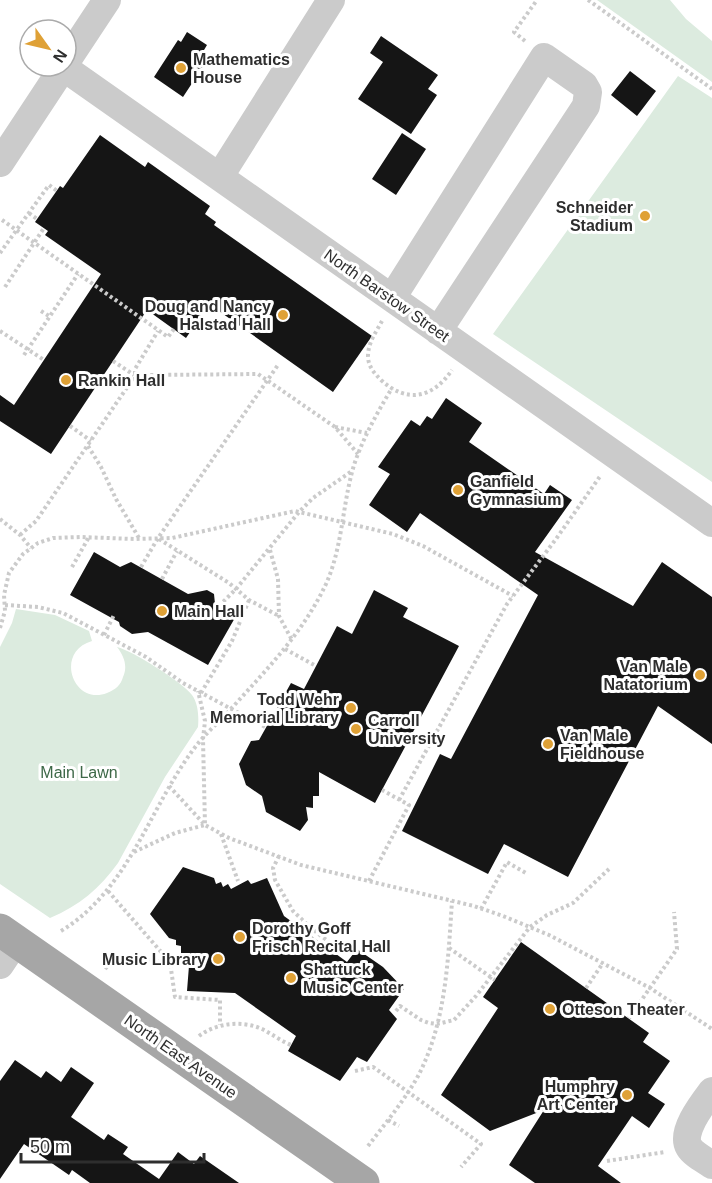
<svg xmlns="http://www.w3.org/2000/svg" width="712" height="1183" viewBox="0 0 712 1183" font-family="Helvetica,sans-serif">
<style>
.green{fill:#dcebdf}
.building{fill:#151515}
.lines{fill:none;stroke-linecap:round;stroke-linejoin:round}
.path{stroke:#cbcbcb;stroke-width:4;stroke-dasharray:3 3;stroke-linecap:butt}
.minor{stroke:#cbcbcb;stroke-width:28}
.major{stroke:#a6a6a6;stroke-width:33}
.poi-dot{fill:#dfa136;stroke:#fff;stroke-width:2}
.labels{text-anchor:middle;stroke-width:6;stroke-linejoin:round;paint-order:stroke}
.poi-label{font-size:16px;font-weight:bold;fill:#2e2e2e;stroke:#fff;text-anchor:start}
.street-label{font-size:16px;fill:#2e2e2e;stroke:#fff}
.park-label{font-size:16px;fill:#3d6847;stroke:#fff}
</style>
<rect width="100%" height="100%" fill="#fff"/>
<!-- green -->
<path class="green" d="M597 0H670L686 19 712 41V82Z
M678 76 712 98V482L493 334Z
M16 609 55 615 89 631 92 641C54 652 73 706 107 693 115 690 121 685 123 677 128 666 124 656 117 647 133 651 182 682 192 695 198 703 199 716 198 727L165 777 118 863C100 888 79 906 50 918L0 884V647L12 623Z"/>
<!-- building -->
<path class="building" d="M187 32 207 45 201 55 208 59 183 97 154 77 178 40 181 42Z
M381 36 438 75 428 89 437 95 411 134 358 99 383 62 370 53Z
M630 71 656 91 637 116 611 95Z
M402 133 426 149 396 195 372 179Z
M100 135 145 167 148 162 210 206 205 214 216 222 214 225 372 336 333 392 209 304 186 338 147 310 51 454 0 421V395L14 405 101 274 45 235 48 231 35 222 60 186 63 188Z
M446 398 482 423 469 442 544 494 550 485 572 500 535 552 633 606 662 562 712 597V744L658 706 568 877 504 844 488 874 402 831 440 754 451 759 538 595 420 513 407 532 369 505 390 474 378 467 411 420 420 426 427 416 432 419Z
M94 552 120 567 131 562 188 594 207 590 214 594 215 604 236 616 208 665 148 632 132 634 120 626 119 622 70 595Z
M374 590 408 608 403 617 459 646 375 803 319 772V796H313V808L306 807 308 820 300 831 266 812 262 796 246 785 239 764 251 741 259 740 291 683 304 689 337 626 352 634Z
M183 867 214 878 216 884 221 882 223 887 228 884 231 889 248 880 251 884 267 878 284 916 347 962 357 949 383 967 404 989 389 1010 397 1019 367 1062 357 1057 340 1081 288 1051 296 1036 235 993 187 991 190 953H181V946L176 945V940L169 938 150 914Z
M521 942 649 1033 643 1042 670 1061 648 1093 665 1104 649 1128 632 1116 598 1166 621 1183H535L509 1165 544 1110 490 1131 441 1095 498 1008 483 997Z
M15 1060 41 1078 46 1071 61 1082 71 1067 94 1083 71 1117 104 1140 108 1134 128 1147 123 1154 159 1179 178 1152 194 1164 200 1156 239 1183H90L72 1170 69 1175 24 1144 0 1179V1081Z"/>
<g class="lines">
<!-- path -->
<path class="path" d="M588 0 712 89
M525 41 514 32 537 0
M29 213 37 219
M2 220 168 337 174 329
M0 253 49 185 57 191
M5 287 44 228
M41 311 49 316
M382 321C376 332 368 343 368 356 368 366 374 373 381 380 407 404 433 398 452 370
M0 331 44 360
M24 355 78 274
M113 361 134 375
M135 380V369L158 331
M70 426 91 441
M335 427 367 433
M88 446 101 467 116 499 139 538
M0 519 20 535 31 548
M20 535 36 521 128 386 135 380 149 375 258 374 335 427 358 454
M159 539 229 583 249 600 279 616
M270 550 278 579 279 616 292 640
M72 567 89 537
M141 567 158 538 278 365
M162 579 177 551
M5 605 38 607 63 613 146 657 183 683 265 727
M219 606 236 589 299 512 313 498 352 471
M0 628 5 611 4 595 9 573 23 554 38 543 53 538 81 537 134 539 172 538 295 511 393 534 423 546 513 596
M104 635 114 615
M285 649 316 666
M201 693 232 641 249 600
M169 786 205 825 229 838 301 865 474 906 503 916 549 935 650 988 712 1029
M399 800 507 604 556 539 601 475
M221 834 238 881
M134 852 175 833 205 825 203 739 205 721 198 691
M279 856 273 868 275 880 293 911 312 929 337 948
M369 881 409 805 382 790
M108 891 169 961
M481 909 507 862 526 873
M61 931C130 889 149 807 196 746 206 733 219 722 230 710 266 670 303 633 326 584 343 546 342 505 354 465 363 438 377 413 392 388
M449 948 495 980
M105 969 109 964 121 958 170 962 175 997 220 1000V1025
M586 988 603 963
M396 1011 400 1006 421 1020 429 1023 437 1024 454 1020 476 996 530 927 547 915 573 903 609 869
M629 1018 677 949 674 912
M199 1036C216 1023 242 1020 262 1029 272 1034 281 1041 291 1045
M355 1071 373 1067 481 1144 461 1167
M388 1120 399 1126
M368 1146C385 1124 403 1102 417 1078 446 1024 448 961 452 901
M607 1161 665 1152"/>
<!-- minor -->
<path class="minor" d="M66 62 107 0
M63 67 712 523
M0 163 64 66
M220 176 331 0
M392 298 544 57 584 85 588 92 586 106 438 331
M0 965 16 941
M712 1091C703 1103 680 1132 689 1147 693 1154 705 1160 712 1165"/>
<!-- major -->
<path class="major" d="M0 930 363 1183"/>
</g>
<!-- markers -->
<g class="poi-dot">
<circle cx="181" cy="68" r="6"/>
<circle cx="645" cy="216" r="6"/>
<circle cx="283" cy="315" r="6"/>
<circle cx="66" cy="380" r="6"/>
<circle cx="458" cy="490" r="6"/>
<circle cx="162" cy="611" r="6"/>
<circle cx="700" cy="675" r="6"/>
<circle cx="351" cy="708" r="6"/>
<circle cx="356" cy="729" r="6"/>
<circle cx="548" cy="744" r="6"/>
<circle cx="240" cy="937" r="6"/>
<circle cx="218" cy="959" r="6"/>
<circle cx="291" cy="978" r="6"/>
<circle cx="550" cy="1009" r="6"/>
<circle cx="627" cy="1095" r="6"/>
</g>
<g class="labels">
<!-- poi labels -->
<g class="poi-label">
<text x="193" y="65">Mathematics<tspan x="193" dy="18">House</tspan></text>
<text x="633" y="213" text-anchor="end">Schneider<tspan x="633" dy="18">Stadium</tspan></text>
<text x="271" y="312" text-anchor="end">Doug and Nancy<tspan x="271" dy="18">Halstad Hall</tspan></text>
<text x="78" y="386">Rankin Hall</text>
<text x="470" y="487">Ganfield<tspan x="470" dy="18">Gymnasium</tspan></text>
<text x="174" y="617">Main Hall</text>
<text x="688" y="672" text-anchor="end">Van Male<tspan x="688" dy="18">Natatorium</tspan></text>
<text x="339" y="705" text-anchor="end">Todd Wehr<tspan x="339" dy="18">Memorial Library</tspan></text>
<text x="368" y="726">Carroll<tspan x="368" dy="18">University</tspan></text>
<text x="560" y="741">Van Male<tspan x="560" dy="18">Fieldhouse</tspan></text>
<text x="252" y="934">Dorothy Goff<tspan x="252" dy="18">Frisch Recital Hall</tspan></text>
<text x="206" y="965" text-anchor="end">Music Library</text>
<text x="303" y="975">Shattuck<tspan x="303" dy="18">Music Center</tspan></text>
<text x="562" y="1015">Otteson Theater</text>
<text x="615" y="1092" text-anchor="end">Humphry<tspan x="615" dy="18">Art Center</tspan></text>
</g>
<!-- street labels -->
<g class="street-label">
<text transform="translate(387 295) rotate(35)" y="6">North Barstow Street</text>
<text transform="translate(181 1056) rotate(35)" y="6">North East Avenue</text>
</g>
<!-- park labels -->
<g class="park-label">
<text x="79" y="778">Main Lawn</text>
</g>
</g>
<!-- north arrow -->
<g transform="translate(48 48) rotate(124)"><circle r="28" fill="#ffffff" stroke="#ababab" stroke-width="1.5"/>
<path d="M0-4.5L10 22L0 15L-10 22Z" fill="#dfa136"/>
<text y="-9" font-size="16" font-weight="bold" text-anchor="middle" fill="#2e2e2e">N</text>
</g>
<!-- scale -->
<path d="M21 1153v9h183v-9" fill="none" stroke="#2e2e2e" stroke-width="3"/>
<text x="30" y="1153" font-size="18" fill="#2e2e2e" stroke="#ffffff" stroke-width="4.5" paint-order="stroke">50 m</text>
</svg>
